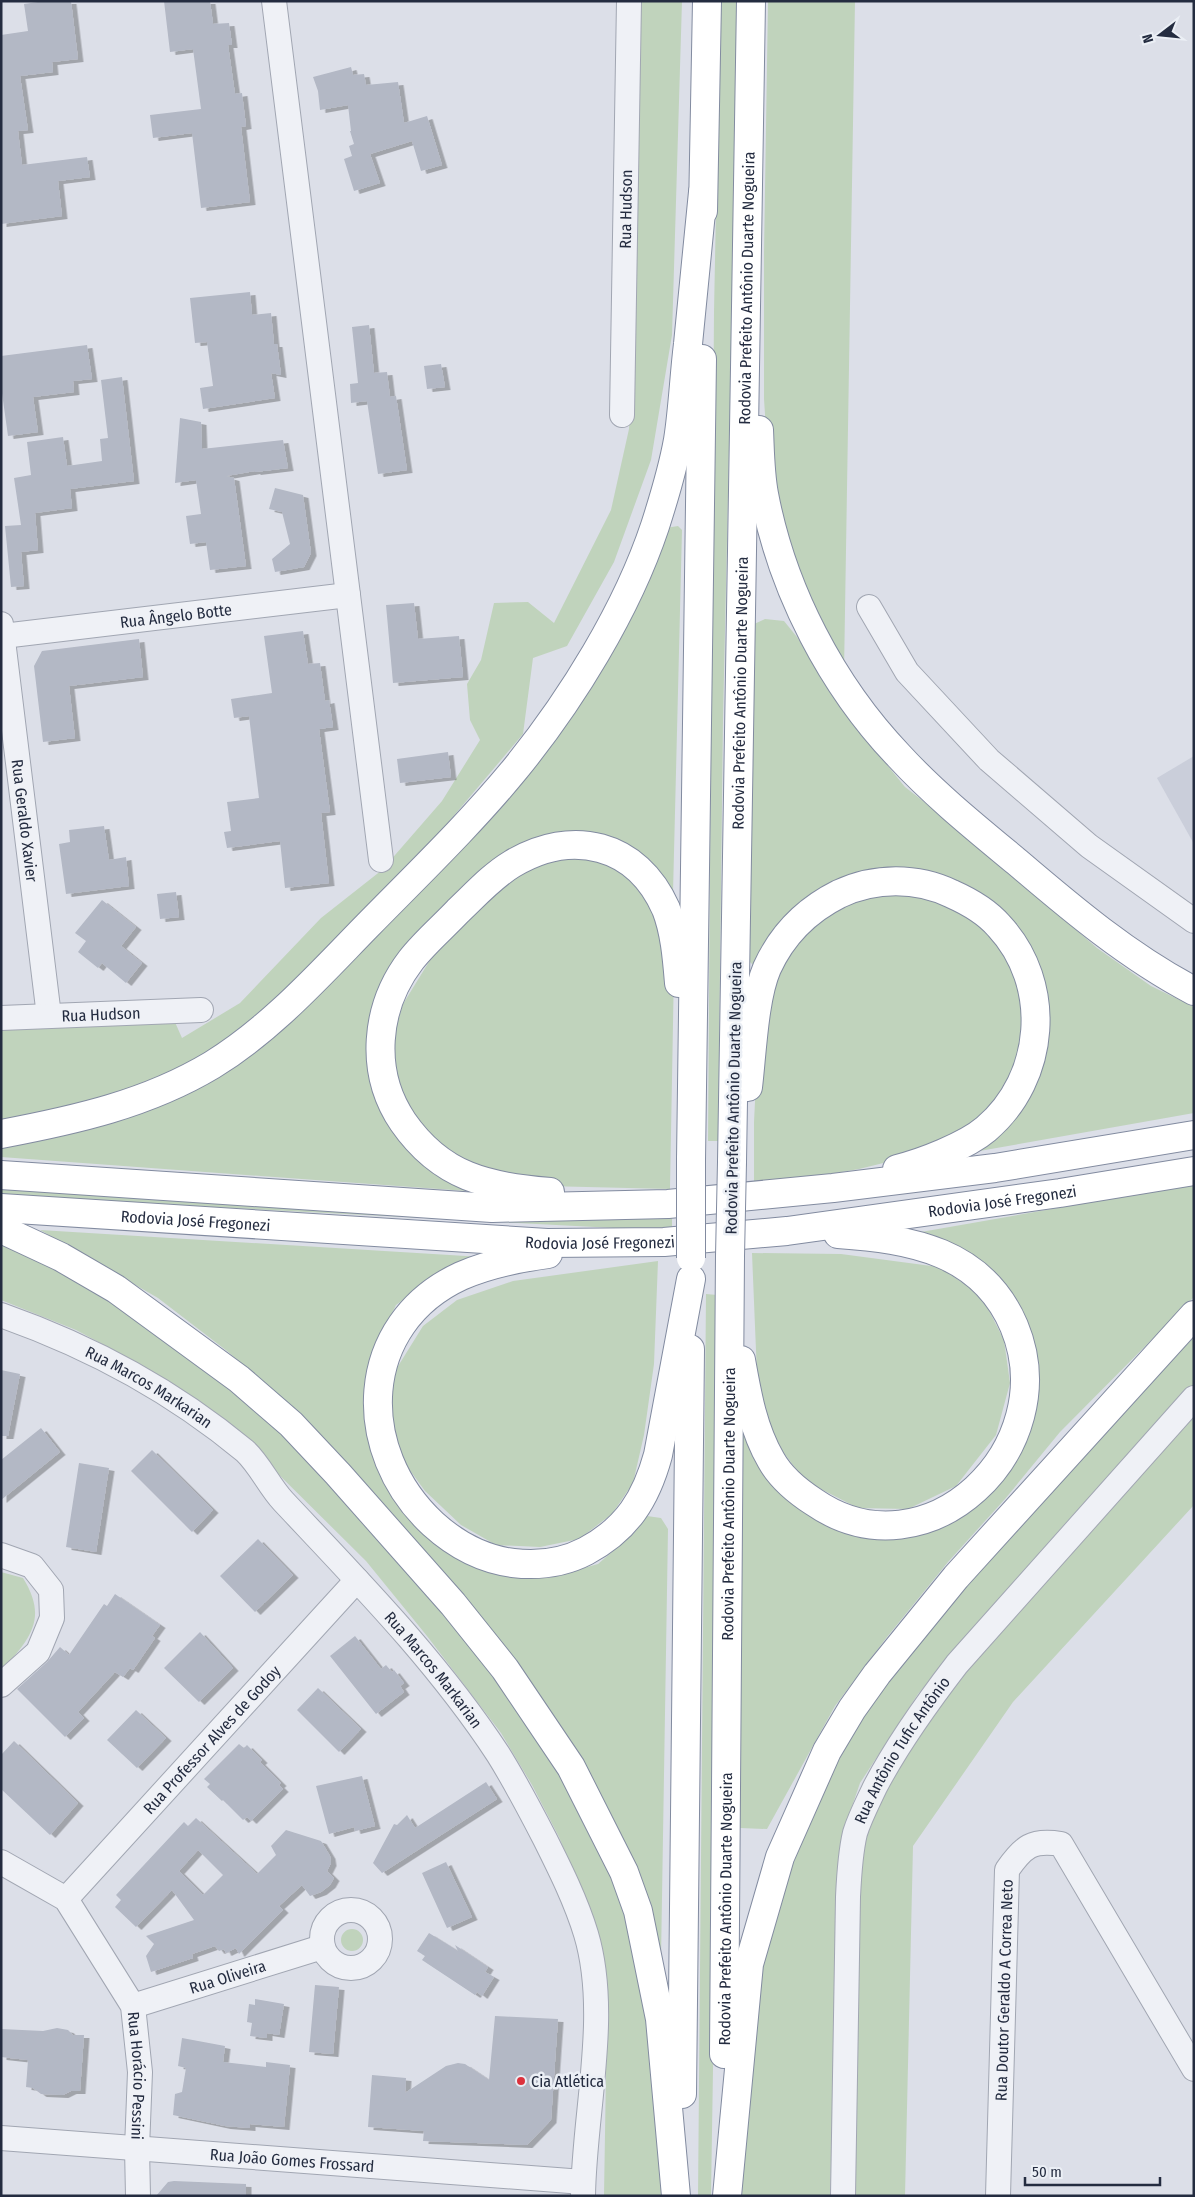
<svg xmlns="http://www.w3.org/2000/svg" width="1195" height="2197" viewBox="0 0 1195 2197" font-family="'Fira Sans Condensed',sans-serif">
<style>
.built{fill:#caceda}
.green{fill:#c0d3bc}
.building{fill:#b3b8c5;fill-rule:evenodd;filter:url(#shadow)}
.lines{fill:none;stroke-linecap:round;stroke-linejoin:round}
.minor-casing{stroke:#a1a6b2;stroke-width:26}
.highway-casing{stroke:#828ba0;stroke-width:30}
.minor{stroke:#eff1f6;stroke-width:24}
.highway{stroke:#fff;stroke-width:28}
.highway-bridge-casing{stroke:#828ba0;stroke-width:30;stroke-linecap:butt}
.highway-bridge{stroke:#fff;stroke-width:28}
.poi-dot{fill:#dc323d;stroke:#ebeff5;stroke-width:2}
.labels{text-anchor:middle;stroke-width:5;stroke-linejoin:round;paint-order:stroke}
.street-label{font-size:16px;fill:#242c40;stroke:#ebeff5}
.poi-label{font-size:16px;fill:#242c40;stroke:#ebeff5;text-anchor:start}
</style>
<defs>
<filter id="shadow"><feDropShadow dx="5.5" dy="3" stdDeviation="0" flood-color="#0004"/></filter>
</defs>
<rect width="100%" height="100%" fill="#dcdfe8"/>
<!-- built -->
<path class="built" d="M1194 756V844L1157 778Z"/>
<!-- green -->
<path class="green" d="M640 1H682L672 335 651 460 614 562 567 646 533 658 523 734 446 825 356 926 251 1032 138 1092 1 1124V1030L174 1020 182 1038 240 1003 321 918 382 870 442 801 480 740 470 720 467 684 481 660 494 603 528 602 554 623 611 510 629 429 634 309Z
M720 1H739L723 720 718 1141H708L714 312Z
M768 1H855L844 672 796 576 768 460 764 399V252Z
M678 526 682 530 673 893 656 867 635 851 572 838 417 943 379 1093 480 1192 1 1157V1143L189 1088 466 836 666 528Z
M765 619 784 621 797 637 845 713 905 787 967 835 1097 948 1151 986 1194 1007V1113L951 1156 1008 1121 1034 973 959 884 831 885 789 912 760 959 753 965 747 959 752 625Z
M570 854 619 865 654 903 674 969 670 1189 545 1186 472 1170 425 1134 409 1110 398 1082 393 1058 396 1028 403 1004 435 952 509 878 539 861Z
M905 889 971 910 1023 981 1027 1049 992 1116 912 1156 859 1169 754 1187V1122L757 1061 784 951 844 903Z
M1 1184 672 1217V1231L1 1196Z
M1194 1184V1297L1060 1432 1005 1499 948 1562 887 1637 835 1706 767 1829 740 1828 741 1434 745 1428 775 1484 904 1533 1013 1461 1035 1417 1036 1363 1024 1326 1006 1286 971 1255 921 1232Z
M40 1230 482 1257 437 1275 396 1305 370 1359 365 1405 374 1450 486 1567 548 1578 598 1564 634 1533 647 1516 661 1518 668 1529 661 1959 588 1787 287 1404 227 1351 158 1298Z
M1 1239 98 1291 290 1431 527 1708 616 1876 649 1993 664 2196H604L607 2010 581 1890 559 1837 532 1785 501 1733 427 1636 366 1561 254 1450 198 1403 142 1365 76 1330 1 1300Z
M752 1253 841 1254 939 1267 981 1295 1004 1340 1010 1383 996 1435 956 1486 908 1509 858 1508 805 1481 774 1440 757 1375Z
M658 1261 654 1364 644 1435 633 1483 612 1514 579 1539 540 1547 496 1545 461 1525 425 1491 398 1454 393 1422 392 1397 395 1371 423 1326 457 1300 513 1281Z
M706 1294 717 1295 714 2006 711 2196H698Z
M1194 1323V1384L1062 1527 918 1694 860 1783 846 1824 839 1858 830 2196H742L744 2139 756 1994 776 1897 859 1709Z
M1194 1414V1505L1013 1702 913 1846 905 2196H855L859 1861 872 1812 936 1709 970 1666Z
M1 1572 23 1578C49 1620 29 1639 1 1672Z
M341 1940a11 11 0 1 1 22 0a11 11 0 1 1-22 0Z"/>
<!-- building -->
<path class="building" d="M45 1H71L78 59 52 62 53 72 20 76 28 130 18 131 22 165 87 157 90 177 58 181 62 216 1 224V35L28 31 24 4Z
M164 1H210L213 24 229 23 232 45H228L235 94 242 93 246 126 241 127 250 202 201 208 192 133 153 138 150 115 201 109 193 49 170 52Z
M351 67 353 75 364 74 366 85 398 82 404 123 427 116 442 165 421 171 412 141 370 154 380 183 354 191 344 159 352 156 349 146 354 144 350 131H351L348 105 320 110 318 91 313 77Z
M250 292 252 315 271 313 274 344H277L281 375 271 373 275 398 203 409 200 388 213 386 207 342 195 343 190 298Z
M369 325 374 373 387 372 390 397 396 396 407 470 378 474 367 401 351 403 350 384 358 383 352 327Z
M87 345 92 379 73 381 74 392 33 397 38 432 8 436 1 386V356Z
M441 364 445 387 427 389 424 366Z
M122 377 134 481 70 489 72 508 35 513 38 550 21 552 24 586 11 587 5 526 21 525 14 478 31 475 27 442 63 437 67 466 102 461 100 439 108 438 101 380Z
M180 418 201 422 202 449 283 440 288 468 255 472V471L226 476 234 478 246 566 210 570 206 542 190 544 186 516 201 514 196 480 175 483Z
M275 488 303 495 311 553 304 567 275 572 272 559 290 544 282 512 269 509Z
M414 603 418 639 459 636 463 677 393 683 386 605Z
M303 631 308 664 320 663 325 701 329 700 333 727 319 729 330 812 321 813 329 883 285 888 280 841 227 848 224 832 231 831 227 802 259 798 249 716 234 718 231 699 272 693 264 636Z
M139 639 143 677 69 686 75 738 43 742 34 666 42 651Z
M448 752 451 777 400 783 397 759Z
M104 826 109 860 126 857 129 886 66 894 59 844 70 842 69 830Z
M176 892 179 917 160 919 157 894Z
M102 900 136 927 121 946 142 963 126 983 102 963 98 968 78 952 86 941 75 933Z
M1 1370 20 1374 8 1436H1Z
M41 1428 60 1452 1 1500V1460Z
M152 1450 213 1510 192 1532 131 1471Z
M79 1463 109 1468 96 1552 66 1547Z
M258 1539 293 1575 255 1612 220 1576Z
M115 1594 160 1625 152 1636 155 1638 133 1670 130 1668 123 1677 115 1672 78 1712 84 1718 65 1737 17 1689 47 1662 60 1647 69 1655 104 1604 107 1606Z
M200 1632 233 1668 199 1702 164 1668Z
M355 1636 381 1669 386 1665 392 1672 394 1670 404 1683 400 1686 404 1692 376 1714 330 1656Z
M318 1688 361 1729 339 1752 297 1710Z
M136 1710 166 1738 137 1768 107 1740Z
M14 1741 78 1803 50 1835 1 1789V1755Z
M239 1744 244 1748 247 1745 262 1760 260 1762 281 1783 279 1785 283 1789 251 1821 247 1817 243 1820 223 1800 222 1801 207 1787 210 1784 204 1779Z
M362 1776 375 1826 355 1831 354 1827 329 1834 316 1786Z
M486 1782 497 1799 382 1873 373 1863 394 1824 397 1825 407 1815 415 1828Z
M196 1818 257 1874 276 1855 271 1846 286 1830 321 1841 330 1856 331 1863 327 1871 334 1878 330 1885 321 1892 310 1896 302 1885 279 1906 283 1910 239 1954 236 1948 226 1953 224 1949 219 1951 215 1946 192 1954 193 1958 151 1972 146 1956 154 1944 146 1936 194 1920 172 1890 136 1927 115 1907 121 1900 116 1895 184 1822 188 1826ZM198 1850 223 1875 203 1895 179 1871Z
M446 1862 472 1917 447 1928 422 1873Z
M429 1933 458 1951 455 1945 488 1967 485 1972 494 1977 482 1996 477 1992 475 1995 422 1960 425 1956 417 1951Z
M315 1985 339 1987 333 2054 309 2052Z
M255 1999 284 2004 279 2035 267 2033V2038L250 2036 252 2023 247 2022 249 2004 255 2005Z
M495 2016 558 2019 551 2120 527 2145 423 2141 424 2131 368 2127 372 2075 406 2078 405 2093 446 2066 458 2063 465 2064 489 2080Z
M57 2028 68 2030 73 2035H84L80 2091H71L63 2095 41 2094 33 2088 26 2087 28 2060 1 2057V2029L43 2031Z
M182 2038 225 2046 223 2062 266 2067V2062L290 2065 284 2127 250 2124V2128L225 2126 173 2115 175 2094 182 2092 186 2068 178 2066Z
M174 2181 246 2184V2196H156L168 2182Z"/>
<g class="lines">
<!-- minor casing -->
<g class="minor-casing">
<g id="minor">
<path d="M274 1 381 860"/>
<path id="s1" d="M622 415 629 1"/>
<path d="M869 607 907 672 989 760 1089 846 1194 921"/>
<path id="s2" d="M1 624 49 1016"/>
<path id="s3" d="M3 636 348 595"/>
<path id="s4" d="M1 1018 201 1010"/>
<path id="s5" d="M1 1315C89 1346 173 1391 245 1451 260 1465 269 1486 283 1501 359 1582 437 1661 498 1754 515 1781 530 1810 545 1839 560 1869 576 1901 586 1934 610 2014 584 2113 583 2196"/>
<path d="M1 1555 32 1566 51 1590 52 1618 38 1652 1 1685"/>
<path id="s6" d="M1 1862 66 1899 133 2006 140 2072 137 2148 138 2196"/>
<path id="s7" d="M66 1899 357 1580"/>
<circle cx="351" cy="1939" r="29"/>
<path id="s8" d="M133 2006 322 1947"/>
<path id="s9" d="M1 2138 583 2182"/>
<path id="s10" d="M843 2196 848 1897C849 1876 850 1854 855 1833 860 1817 868 1802 875 1787 898 1743 927 1703 957 1664L1194 1398"/>
<path id="s11" d="M998 2196 1007 1870C1023 1847 1032 1839 1061 1844L1194 2069"/>
</g>
</g>
<!-- highway casing -->
<g class="highway-casing">
<g id="highway">
<path d="M703 211 707 1"/>
<path d="M759 430C760 451 760 473 764 494 782 590 832 686 899 756 935 795 976 828 1017 862 1072 909 1129 957 1194 991"/>
<path d="M748 1087C752 1054 754 998 767 968 782 935 807 910 839 894 875 877 917 877 952 894 970 902 986 911 999 926 1053 984 1046 1078 986 1129 966 1146 922 1163 897 1169"/>
<path d="M1 1134C75 1120 147 1104 212 1065 272 1028 319 975 368 925 418 874 471 823 516 768 572 699 627 610 655 526 664 498 673 468 678 440 683 408 684 376 688 344 693 294 698 243 703 192"/>
<path d="M691 1160 702 359"/>
<path id="s12" d="M732 1162 751 1"/>
<path d="M1 1175 492 1208 668 1204 833 1188 995 1168 1194 1135"/>
<path d="M550 1192C487 1186 442 1178 403 1122 369 1072 375 1007 411 960 425 942 443 927 458 911 475 895 492 876 512 864 572 828 637 843 666 909 675 932 677 959 679 983"/>
<path id="s13" d="M1 1208 547 1243 664 1242 787 1231 1060 1193 1194 1171"/>
<path d="M1 1229 61 1257 116 1289 239 1379 291 1424 338 1474 453 1604 505 1669 571 1767 624 1872 638 1911 660 2019 676 2196"/>
<path d="M548 1254C518 1258 488 1264 461 1276 357 1324 354 1451 433 1524 455 1544 482 1559 513 1563 538 1566 563 1563 586 1551 627 1529 646 1499 658 1455L691 1279"/>
<path d="M741 1360C747 1394 753 1429 771 1460 781 1478 797 1491 814 1502 927 1580 1065 1448 1014 1326 982 1251 911 1239 838 1234"/>
<path id="s14" d="M724 2054 730 1256"/>
<path d="M682 2094 690 1349"/>
<path d="M727 2196 749 1964 780 1857 827 1751 852 1709 877 1674 956 1577 1194 1315"/>
</g>
</g>
<!-- minor -->
<use href="#minor" class="minor"/>
<!-- highway -->
<use href="#highway" class="highway"/>
<!-- highway-bridge casing -->
<g class="highway-bridge-casing">
<path id="highway-bridge" d="M691 1160V1258
M730 1256 732 1162"/>
</g>
<!-- highway-bridge -->
<use href="#highway-bridge" class="highway-bridge"/>
</g>
<!-- markers -->
<circle class="poi-dot" cx="521" cy="2081" r="5"/>
<g class="labels">
<!-- street labels -->
<g class="street-label">
<text dy="6" stroke="none"><textPath href="#s1" startOffset="206">Rua Hudson</textPath></text>
<text dy="6" stroke="none"><textPath href="#s12" startOffset="874">Rodovia Prefeito Antônio Duarte Nogueira</textPath></text>
<text dy="6" stroke="none"><textPath href="#s3" startOffset="174">Rua Ângelo Botte</textPath></text>
<text dy="6" stroke="none"><textPath href="#s12" startOffset="469">Rodovia Prefeito Antônio Duarte Nogueira</textPath></text>
<text dy="6" stroke="none"><textPath href="#s2" startOffset="198">Rua Geraldo Xavier</textPath></text>
<text dy="6" stroke="none"><textPath href="#s4" startOffset="100">Rua Hudson</textPath></text>
<text transform="translate(733 1098) rotate(-89)" y="6">Rodovia Prefeito Antônio Duarte Nogueira</text>
<text dy="6" stroke="none"><textPath href="#s13" startOffset="1005">Rodovia José Fregonezi</textPath></text>
<text dy="6" stroke="none"><textPath href="#s13" startOffset="195">Rodovia José Fregonezi</textPath></text>
<text dy="6" stroke="none"><textPath href="#s13" startOffset="600">Rodovia José Fregonezi</textPath></text>
<text dy="6" stroke="none"><textPath href="#s5" startOffset="165">Rua Marcos Markarian</textPath></text>
<text dy="6" stroke="none"><textPath href="#s14" startOffset="550">Rodovia Prefeito Antônio Duarte Nogueira</textPath></text>
<text dy="6" stroke="none"><textPath href="#s5" startOffset="570">Rua Marcos Markarian</textPath></text>
<text dy="6" stroke="none"><textPath href="#s7" startOffset="216">Rua Professor Alves de Godoy</textPath></text>
<text dy="6" stroke="none"><textPath href="#s10" startOffset="459">Rua Antônio Tufic Antônio</textPath></text>
<text dy="6" stroke="none"><textPath href="#s14" startOffset="145">Rodovia Prefeito Antônio Duarte Nogueira</textPath></text>
<text dy="6" stroke="none"><textPath href="#s8" startOffset="99">Rua Oliveira</textPath></text>
<text dy="6" stroke="none"><textPath href="#s11" startOffset="206">Rua Doutor Geraldo A Correa Neto</textPath></text>
<text dy="6" stroke="none"><textPath href="#s6" startOffset="271">Rua Horácio Pessini</textPath></text>
<text dy="6" stroke="none"><textPath href="#s9" startOffset="292">Rua João Gomes Frossard</textPath></text>
</g>
<!-- poi labels -->
<g class="poi-label">
<text x="531" y="2087">Cia Atlética</text>
</g>
</g>
<!-- border -->
<rect width="1195" height="2197" fill="none" stroke="#242c40" stroke-width="5"/>
<!-- north arrow -->
<g transform="translate(1160 35) rotate(254)" stroke="#ebeff5" stroke-width="4" paint-order="stroke">
<path d="M0-4L9 19L0 12L-9 19Z" fill="#242c40"/>
<text y="-8" font-size="14" font-weight="bold" text-anchor="middle" fill="#242c40">N</text>
</g>
<!-- scale -->
<path d="M1025 2177v8h135v-8" fill="none" stroke="#242c40" stroke-width="2.5"/>
<text x="1032" y="2177" font-size="15" fill="#242c40" stroke="#ebeff5" stroke-width="4" paint-order="stroke">50 m</text>
</svg>
